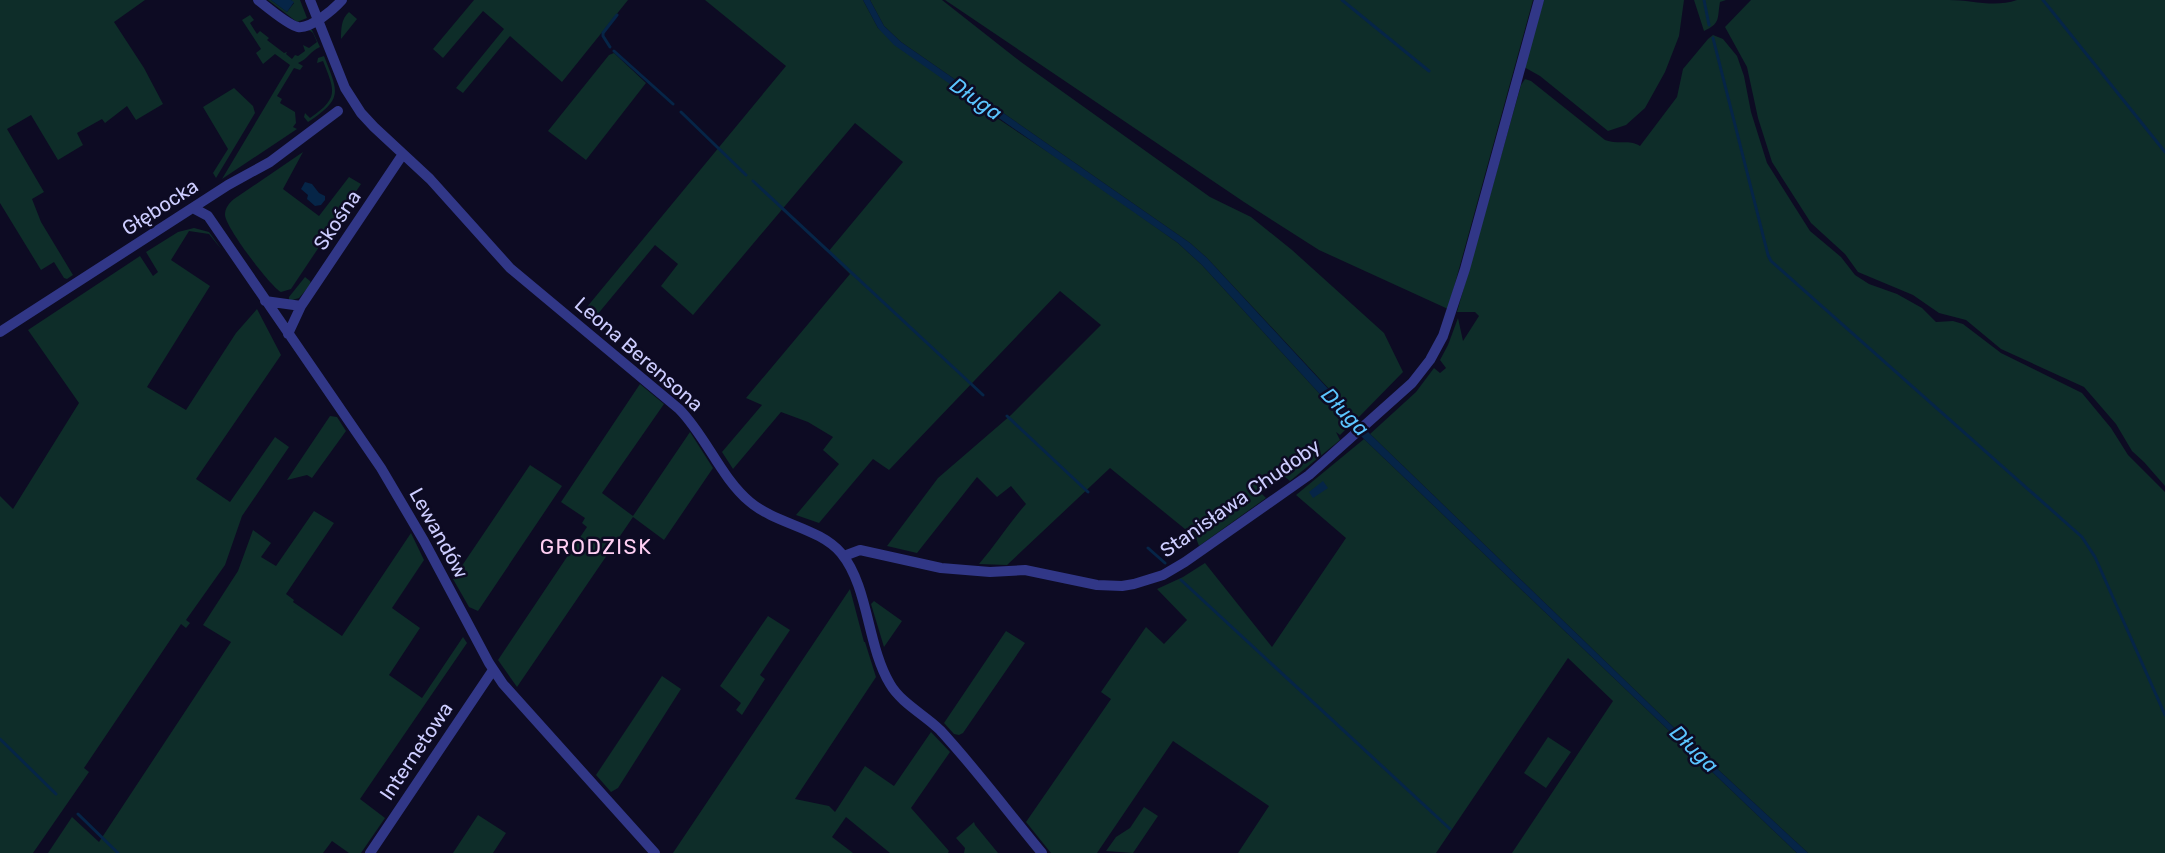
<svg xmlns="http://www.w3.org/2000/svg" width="2165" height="853" viewBox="0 0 2165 853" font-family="Rubik,sans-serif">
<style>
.green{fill:#0e2d29}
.water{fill:#062547}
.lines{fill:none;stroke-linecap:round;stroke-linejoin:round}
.stream{stroke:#062547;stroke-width:3}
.minor{stroke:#313787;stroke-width:10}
.labels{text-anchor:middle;stroke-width:5;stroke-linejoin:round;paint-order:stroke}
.street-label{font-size:20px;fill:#cdcdff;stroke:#0d0b23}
.water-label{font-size:21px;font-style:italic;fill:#5bc5ff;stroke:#0d0b23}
.neighbourhood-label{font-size:21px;letter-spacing:1.5px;fill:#ffcff3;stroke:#0d0b23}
</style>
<rect width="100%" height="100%" fill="#0d0b23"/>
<!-- green -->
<path class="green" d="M0 0H145L114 22 144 68 163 104 136 120 127 106 105 123 102 119 77 133 83 145 58 160 31 115 7 129 44 192 32 199 41 222 73 275 67 279 64 278 54 262 41 270 0 203Z
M268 0H271L287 12 294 3 291 0H300L307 18 297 22Z
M474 0H628L562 82 510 36 463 93 456 88 504 29 483 11 443 58 433 49Z
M705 0H863L878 28 985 110 1084 176 1178 243 1202 265 1329 404 1351 424 1340 435 1336 432 1340 440 1290 481 1285 477 1261 493 1266 498 1199 546 1196 538 1110 468 1007 565 979 564C996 544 1009 523 1026 504L1011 486 997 497 977 477 917 553 887 546 938 478 1011 415 1101 325 1060 291 889 470 873 459 819 523 796 515 839 464 823 450 833 437 808 422 781 412 733 469 722 452 762 405 746 398 850 274 828 252 903 162 855 123 693 315 661 286 678 264 655 245 592 321 582 313 786 66Z
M870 0H942L1021 62 1210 197 1251 217 1292 250 1384 333 1403 372 1357 419 1207 258 1190 243 901 42 884 26Z
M945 0H1533L1448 309 1319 250 1244 202Z
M1544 0H1684L1679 36 1665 72 1645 108 1626 125 1608 131 1540 76 1524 67Z
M1694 0H1726L1720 2C1717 19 1721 23 1704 31Z
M1751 0C1817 0 1883 0 1949 0 1972 0 1994 8 2017 0H2165V486L2144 462 2132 451 2116 424 2084 387 2001 349 1966 320 1939 313 1913 295 1858 272 1845 254 1811 223 1772 162 1758 118 1747 67 1725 27Z
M349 12 357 19 341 39C341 29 341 19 349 12Z
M250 15 254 20 250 23 257 34 260 31 269 38 267 40 284 53 287 52 286 54 292 59 295 55 298 56 305 51 303 45 309 48 317 42 313 33 309 30H312L320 47C310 51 308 59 298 63L303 66 300 70 294 68 277 96 282 99 280 103 295 112 296 123 293 127 297 129 222 179 290 65 275 54 263 64 256 53 261 49 242 20Z
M1713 35 1723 39 1737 56 1744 76 1751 112 1767 163 1810 231 1841 257 1855 275 1869 284 1897 294 1922 308 1936 322 1953 321 1963 324 2001 353 2082 393 2111 428 2128 455 2165 492V853H1808L1697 750 1370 434 1416 392 1434 368 1440 373 1446 368 1440 360 1448 345 1458 318 1463 341 1479 316 1475 312H1457L1521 85 1525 79 1531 81 1605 140C1619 145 1629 139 1640 146L1677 97 1683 69 1708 39Z
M614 53 646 83 586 160 548 131 609 55Z
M324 56C338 92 344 98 308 122L304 117 305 113 310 118C339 98 335 91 323 61L317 63 318 58Z
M234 88 253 106 255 113 216 178 213 173 228 149 203 107Z
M303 152 283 189 319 216 349 177 361 184 291 289 281 292C270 286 226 228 225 215 225 208 229 203 234 199Z
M194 228 209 232 222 250 209 234 189 231 171 260 210 286 147 387 186 410 236 333 257 309 281 355 196 479 230 502 275 437 289 447 242 516 225 565 186 620 190 623 186 628 181 624 84 768 89 772 33 853H0V496L13 509 79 403 28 330 140 256 153 276 158 272 146 252 178 232Z
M305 277 310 281 311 284 299 298 289 301V297Z
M640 384 664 404 602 493 633 516 690 432 713 468 664 540 633 517 517 687 498 660 587 527 582 523 585 518 561 502Z
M330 416 337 417 346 431 312 478 307 475 287 480Z
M1364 439 1797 853H1512L1613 701 1568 658 1436 853H1238L1269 806 1173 741 1097 853H1051L1026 822 1111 699 1101 692 1146 627 1164 644 1187 620 1157 589 1183 577 1205 563 1272 647 1346 538 1296 495Z
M530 465 562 486 478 611 469 607 453 579Z
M314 511 334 523 286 594 294 600 293 602 342 636 411 533 424 560 392 608 420 628 389 675 422 698 463 637 467 643 360 799 385 818 361 853H349L332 841 323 853H48L72 817 99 842 231 642 203 625 238 571 253 530 271 543 261 557 276 566Z
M850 589 864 642H865L876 677 795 799 829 806 835 812 865 766 894 786 931 732 950 752 911 808 949 851 948 853H890L846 817 832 837 853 853H673Z
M874 601 902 621 884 647 871 604Z
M768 616 790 630 760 675 765 679 742 715 736 710 741 703 720 686Z
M1006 631 1025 643 963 733 959 735 954 734 944 723Z
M662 676 681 689 618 788 611 792 596 775Z
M1548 737 1571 752 1546 788 1524 773Z
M1144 807 1158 816 1133 853 1106 851 1116 837 1130 828Z
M478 815 506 833 493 853H453Z
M974 822 975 825 998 853H964L965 848 956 838Z"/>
<!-- water -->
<path class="water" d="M271 0H291L294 2 287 12Z
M863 0H870L884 26 901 42 1190 243 1207 258 1370 434 1697 750 1808 853H1797L1364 439 1329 404 1202 265 1178 243 894 45 878 28Z
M305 182 312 184 319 193 325 196V200L321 205 315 206 307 199 308 195 301 189Z
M1323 481 1328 488 1313 498 1309 492Z"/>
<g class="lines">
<!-- stream -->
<path class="stream" d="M1342 0 1429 71
M1704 0 1709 25
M2043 0 2165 152
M1713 38 1768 255 1771 261 2082 537 2095 557 2165 715
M610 47 603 36V33L617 15
M614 51 673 104
M681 112 746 175
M753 181 983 395
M1007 416 1088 492
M1148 548 1165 563
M1181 580 1450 829
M0 739 56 794
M78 814 118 853"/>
<!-- minor -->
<path class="minor" d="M258 0C267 7 288 25 298 27 311 29 334 9 342 0
M310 0 345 88 361 113 374 127 430 179 510 268 679 409C706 436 721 478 750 502 776 524 820 528 841 553 869 587 867 646 890 684 901 703 925 715 940 730 976 769 1008 812 1042 853
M193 208 208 216 381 468 424 541 489 663 503 684 655 853
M265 301 301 306
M0 332 228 185 270 162 338 111
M288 334 301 306 403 154
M844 556 860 550 941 568 990 572 1025 570 1097 585 1122 586 1134 584 1163 575 1185 562 1309 475 1412 383 1430 360 1443 336 1465 269 1539 0
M370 853 493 670"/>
</g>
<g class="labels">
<!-- street labels -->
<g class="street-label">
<text transform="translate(160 207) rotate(-33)" y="7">Głębocka</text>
<text transform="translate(337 220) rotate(-56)" y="7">Skośna</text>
<text transform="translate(639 354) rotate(41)" y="7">Leona Berensona</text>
<text transform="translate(1240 498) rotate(-35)" y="7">Stanisława Chudoby</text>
<text transform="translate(439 533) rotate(61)" y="7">Lewandów</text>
<text transform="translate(416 751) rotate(-56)" y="7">Internetowa</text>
</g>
<!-- water labels -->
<g class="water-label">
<text transform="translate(976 99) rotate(35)" y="7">Długa</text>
<text transform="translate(1345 412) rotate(46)" y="7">Długa</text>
<text transform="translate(1694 749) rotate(44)" y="7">Długa</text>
</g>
<!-- neighbourhood labels -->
<g class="neighbourhood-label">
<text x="596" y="554">GRODZISK</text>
</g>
</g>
</svg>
